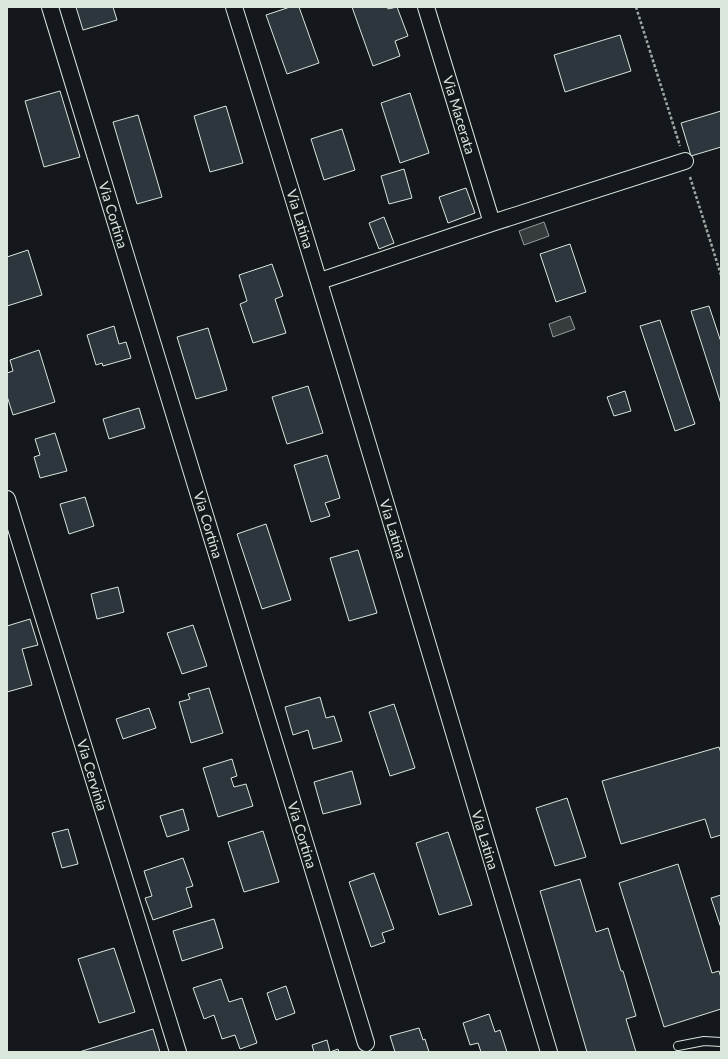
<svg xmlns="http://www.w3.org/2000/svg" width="728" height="1059" viewBox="0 0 728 1059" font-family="Lato,sans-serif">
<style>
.water{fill:#363b3e;stroke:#939e99}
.building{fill:#2c363c;stroke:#d8e6dc}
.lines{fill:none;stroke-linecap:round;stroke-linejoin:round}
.lane-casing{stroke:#d8e6dc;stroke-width:10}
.street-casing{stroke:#d8e6dc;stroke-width:18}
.path{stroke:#9da8a2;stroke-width:2.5;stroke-dasharray:3 2;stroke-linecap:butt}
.lane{stroke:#14181c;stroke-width:8}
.street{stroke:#14181c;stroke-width:16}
.labels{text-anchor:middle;stroke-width:3;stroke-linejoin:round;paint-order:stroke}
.street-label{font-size:14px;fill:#d8e6dc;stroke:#14181c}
</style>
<rect width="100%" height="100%" fill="#14181c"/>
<!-- water -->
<path class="water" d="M544 222 549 236 524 245 519 231Z
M570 316 575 329 553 337 549 324Z"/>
<!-- building -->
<path class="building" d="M76 7H113L117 20 83 30Z
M290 7H299L319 63 287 74 266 15Z
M352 7H387L388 9 397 7 408 36 395 41 400 56 373 66Z
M620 35 631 71 565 92 554 55Z
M60 91 80 157 44 167 25 101Z
M410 93 429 153 400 163 381 103Z
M226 106 243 163 210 172 194 116Z
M721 111V147L691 156 681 123Z
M138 115 162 197 137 204 113 122Z
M342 129 355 170 324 180 311 139Z
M404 169 412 198 389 204 381 176Z
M466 188 475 213 448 223 439 197Z
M384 217 394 243 379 249 369 223Z
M570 244 586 292 556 302 540 254Z
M28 250 42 295 7 306V257Z
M272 264 283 296 275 299 286 333 253 343 240 304 247 301 239 275Z
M709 306 721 342V404L691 311Z
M660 320 695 424 675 431 640 326Z
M114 326 119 344 126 342 131 358 103 366 102 363 96 365 87 335Z
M208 328 227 390 196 399 177 337Z
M39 350 55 402 13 415 7 396V373L13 371 10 360Z
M308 386 323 433 287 444 272 397Z
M625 391 631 411 614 416 607 397Z
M139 408 145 428 109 439 103 419Z
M55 433 67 471 40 478 34 457 40 455 35 439Z
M327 455 340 498 325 503 330 516 311 522 294 465Z
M85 497 94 526 69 534 60 504Z
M266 524 291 600 262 609 237 534Z
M358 550 377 613 349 621 330 558Z
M118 587 124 612 97 619 91 594Z
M30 619 38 645 22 649 32 685 7 692V626Z
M193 625 207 666 182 674 167 633Z
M209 688 223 733 191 743 179 702 190 699 188 694Z
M320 697 326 718 334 716 342 741 313 749 308 730 293 735 285 707Z
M394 704 415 768 390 776 369 712Z
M149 708 156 728 123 739 116 719Z
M719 747 721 753V835L711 838 705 819 621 844 602 781Z
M232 759 237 776 231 778 234 787 246 784 253 806 218 817 203 768Z
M352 771 361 804 323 814 314 782Z
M567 798 586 857 555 866 536 808Z
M183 809 189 830 167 837 160 816Z
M68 829 78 864 62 868 52 833Z
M263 831 279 882 244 892 228 842Z
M448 832 472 905 439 915 416 843Z
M183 858 193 886 186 888 192 907 153 920 145 898 152 896 144 871Z
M678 864 712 973 719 971 721 978V1009L664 1027 619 883Z
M374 873 394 929 382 933 385 942 371 947 349 882Z
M580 879 596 932 608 928 621 971H623L636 1016 626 1019 636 1052H587L540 891Z
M721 895V928L711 898Z
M214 919 223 948 182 961 173 931Z
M114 948 135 1012 99 1023 78 959Z
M221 979 229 1002 242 998 257 1043 240 1049 235 1035 222 1039 214 1015 204 1019 193 988Z
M286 986 295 1013 276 1020 267 993Z
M489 1014 495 1032 500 1030 507 1052H481L478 1043 470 1045 463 1023Z
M419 1028 423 1040 425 1039 429 1052H395L390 1036Z
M153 1029 160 1052H79Z
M327 1040 330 1052 338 1049 339 1052H314L312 1045Z"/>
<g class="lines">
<!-- lane casing -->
<g class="lane-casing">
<path id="lane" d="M678 1046 704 1041 721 1042"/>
</g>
<!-- street casing -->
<g class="street-casing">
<path id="street" d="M50 7 366 1043
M234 7C343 354 445 704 549 1052
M492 223 685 161
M320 281 492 223 426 7
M7 499 178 1052"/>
</g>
<!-- path -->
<path class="path" d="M636 7 680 146
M690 177 721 275"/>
<!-- lane -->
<use href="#lane" class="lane"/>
<!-- street -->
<use href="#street" class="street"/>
</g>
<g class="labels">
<!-- street labels -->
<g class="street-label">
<text transform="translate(459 115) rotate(73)" y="5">Via Macerata</text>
<text transform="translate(113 215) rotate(73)" y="5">Via Cortina</text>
<text transform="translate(300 219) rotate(73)" y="5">Via Latina</text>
<text transform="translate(208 525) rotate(73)" y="5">Via Cortina</text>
<text transform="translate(393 529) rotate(73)" y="5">Via Latina</text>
<text transform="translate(92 775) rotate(73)" y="5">Via Cervinia</text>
<text transform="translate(302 835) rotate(73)" y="5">Via Cortina</text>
<text transform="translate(485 840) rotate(73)" y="5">Via Latina</text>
</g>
</g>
<!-- border -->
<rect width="728" height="1059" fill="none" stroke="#d8e6dc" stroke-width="16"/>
</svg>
